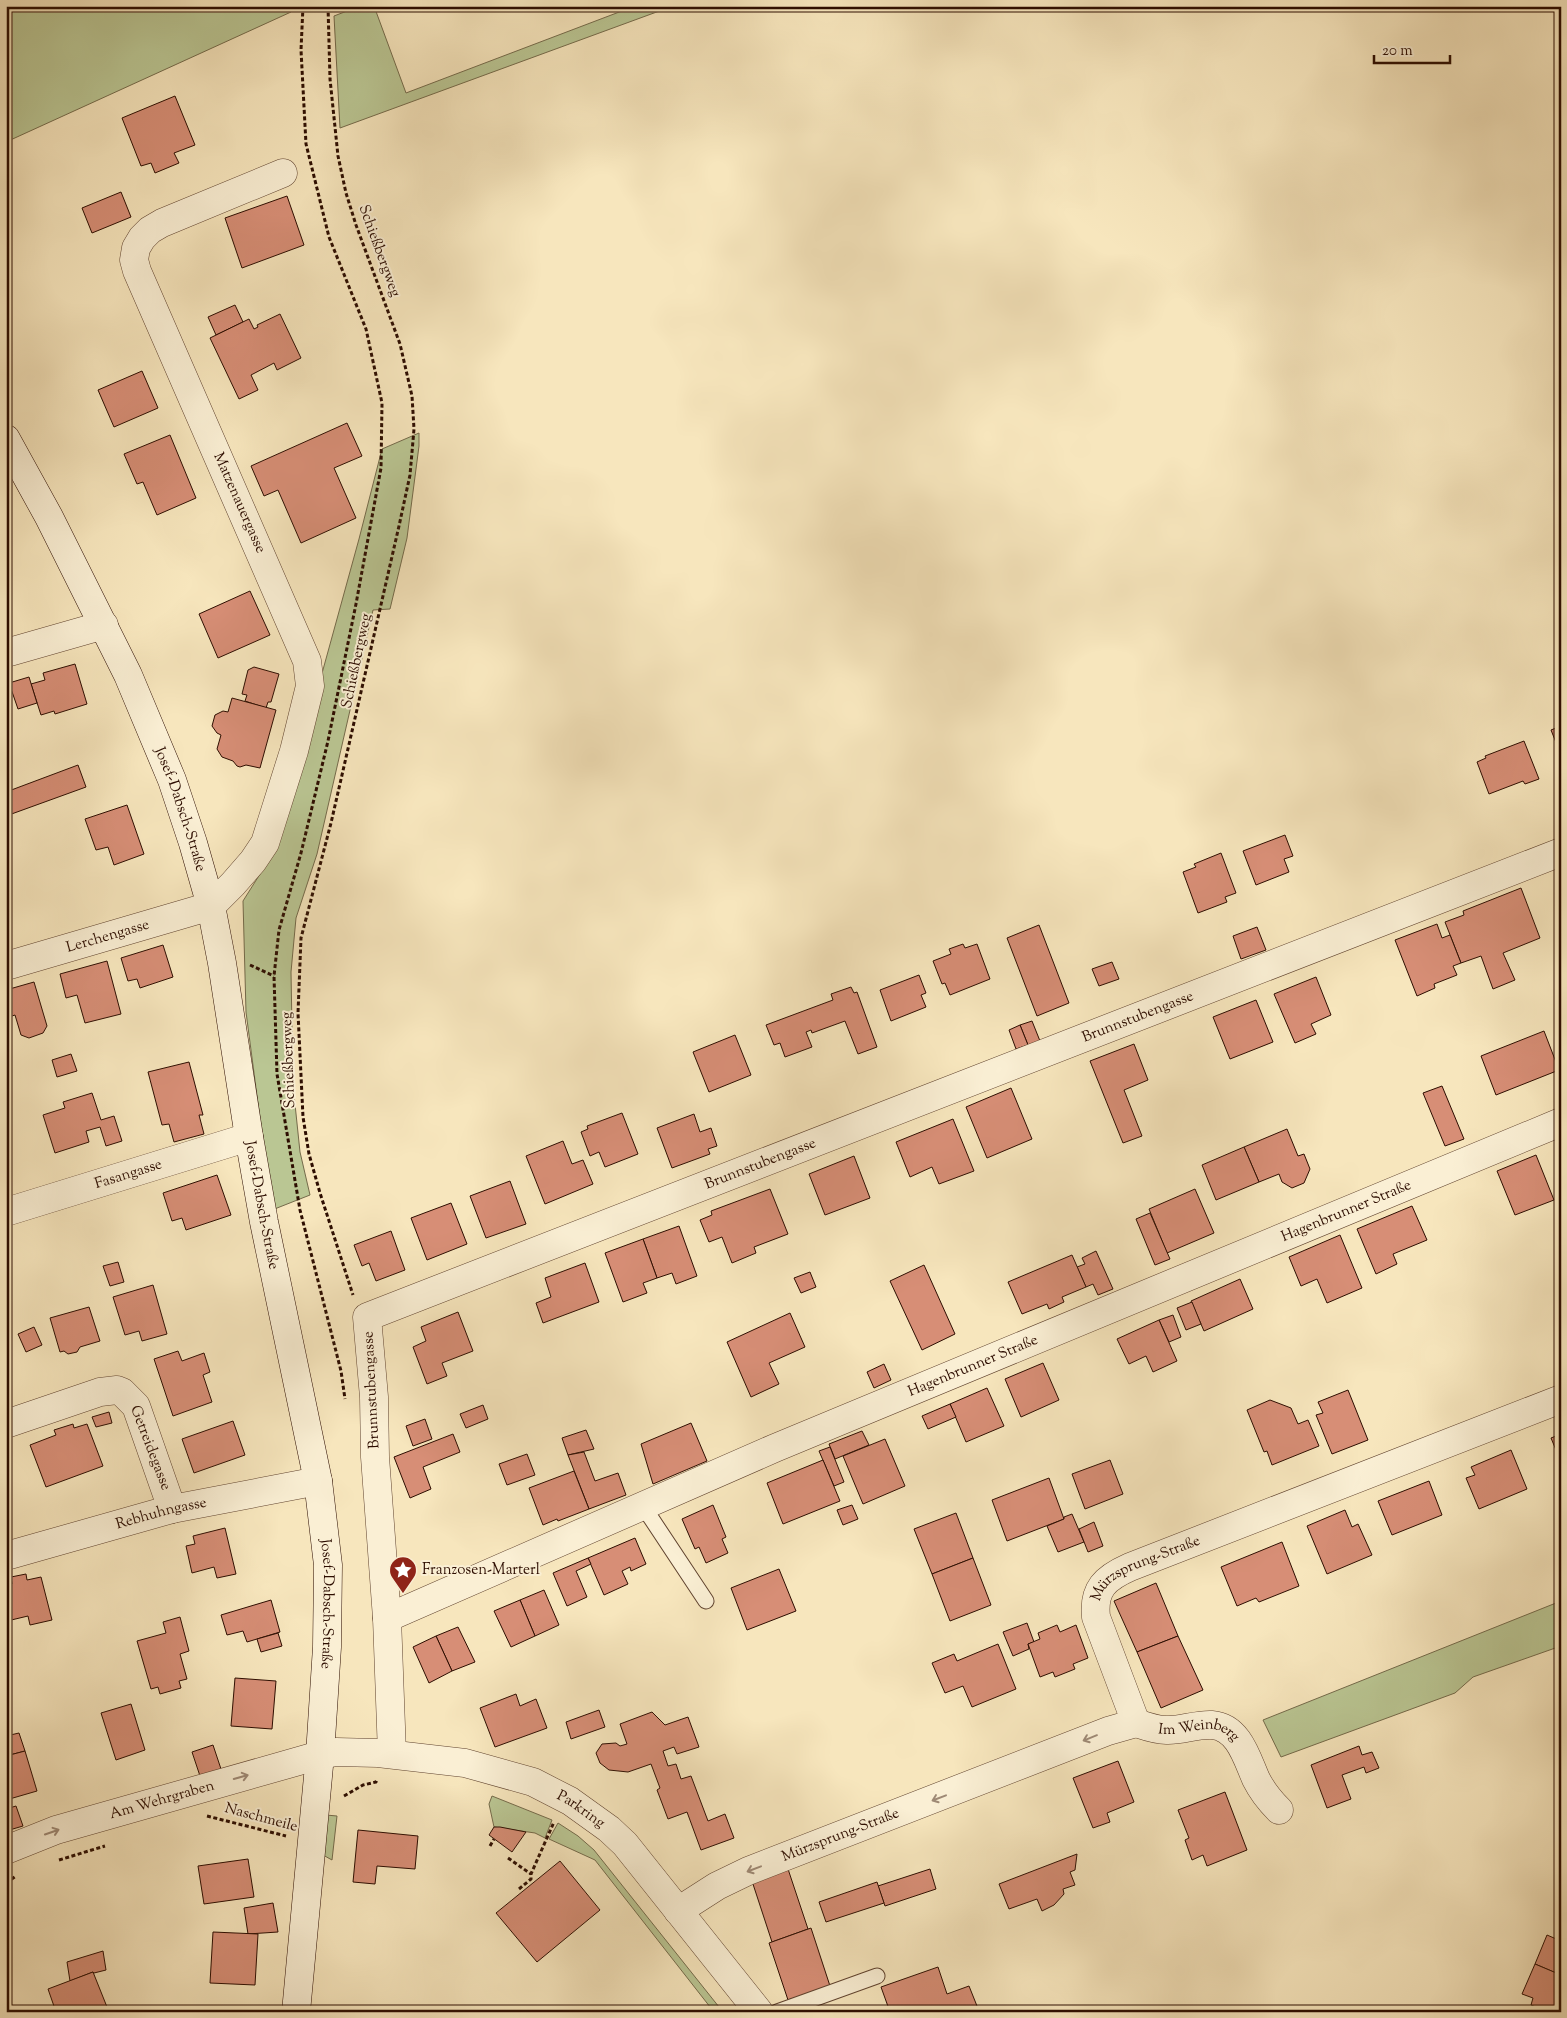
<svg xmlns="http://www.w3.org/2000/svg" width="1567" height="2018" font-family="'Sorts Mill Goudy',serif">
	<style>
		.green { fill: #bac693; stroke: #746a4a }
		.building { fill: #d78e76; stroke: #2d0d00 }
		.lines { fill: none; stroke-linecap: round; stroke-linejoin: round }
		.service-casing { stroke: #60432f; stroke-width: 17 }
		.minor-casing { stroke: #60432f; stroke-width: 29 }
		.secondary-casing { stroke: #2d0d00; stroke-width: 29 }
		.path { stroke: #2d0d00; stroke-width: 3; stroke-dasharray: 4 2.5; stroke-linecap: butt }
		.service { stroke: #faefd4; stroke-width: 15 }
		.minor { stroke: #faefd4; stroke-width: 28 }
		.secondary { stroke: #faefd4; stroke-width: 28 }
		.oneway { stroke: #9e8975 }
		.labels { text-anchor: middle; dominant-baseline: central; stroke-width: 4; stroke-linejoin: round; paint-order: stroke }
		.street-label { font-size: 15px; fill: #2d0d00; stroke: #faefd4 }
		.poi-label { font-size: 15px; fill: #2d0d00; stroke: #faefd4; text-anchor: start }
	</style>
	<rect width="100%" height="100%" fill="#f7e6bd"/>
	<filter id="stains"><feTurbulence type="fractalNoise" baseFrequency=".004" numOctaves="4"/><feColorMatrix values="0 0 0 0 .2 0 0 0 0 .09 0 0 0 0 .02 0 0 0 .5 -.17"/></filter>
	<radialGradient id="worn" r=".72"><stop offset=".6" stop-color="#630" stop-opacity="0"/><stop offset="1" stop-color="#630" stop-opacity=".3"/></radialGradient>
	<g class="green">
		<polygon points="6,6 291,6 291,12 6,142"/>
		<polygon points="360,6 374,6 406,93 635,6 673,6 340,128 334,16"/>
		<polygon points="419,433 419,446 407,538 390,609 373,610 317,854 296,918 291,972 293,1085 300,1152 310,1195 272,1210 246,1012 243,901 272,855 359,539 382,449"/>
		<polygon points="1561,1601 1561,1646 1473,1677 1455,1693 1281,1757 1263,1720"/>
		<polygon points="492,1796 552,1820 545,1838 535,1833 494,1827 489,1804"/>
		<polygon points="326,1815 337,1816 332,1860 323,1855"/>
		<polygon points="558,1823 578,1836 594,1850 723,2012 714,2012 595,1860 549,1839"/>
	</g>
	<g class="building">
		<polygon points="175,96 195,145 174,153 179,163 155,173 151,163 141,166 122,118"/>
		<polygon points="121,192 131,217 92,233 82,208"/>
		<polygon points="287,196 304,245 242,268 225,218"/>
		<polygon points="235,305 243,322 216,335 208,317"/>
		<polygon points="280,314 301,358 277,370 274,363 251,375 258,390 239,399 210,338 249,319 254,329 258,327 257,325"/>
		<polygon points="142,371 158,408 114,427 98,390"/>
		<polygon points="347,423 362,456 334,468 356,518 301,543 278,490 264,496 251,466"/>
		<polygon points="170,435 196,498 157,515 143,482 137,484 124,454"/>
		<polygon points="250,591 270,635 218,658 199,614"/>
		<polygon points="75,664 87,704 55,714 54,711 41,715 31,684 45,680 43,673"/>
		<polygon points="254,667 279,674 271,702 268,702 266,708 245,701 247,695 242,694 248,670"/>
		<polygon points="29,677 37,703 18,709 9,683"/>
		<polygon points="232,698 276,710 260,768 246,765 240,767 237,766 233,761 222,757 217,749 221,735 217,733 212,726 215,715 223,711 228,712"/>
		<polygon points="1561,726 1561,755 1551,730"/>
		<polygon points="1524,741 1539,779 1525,784 1523,781 1489,794 1477,762 1486,758 1485,756"/>
		<polygon points="78,765 86,787 6,816 6,792"/>
		<polygon points="127,805 144,854 114,865 108,847 96,850 85,819"/>
		<polygon points="1285,835 1293,856 1284,859 1289,872 1256,885 1243,851"/>
		<polygon points="1221,853 1236,893 1225,897 1227,902 1198,913 1183,872 1196,867 1194,864"/>
		<polygon points="1521,888 1540,938 1503,953 1515,980 1493,989 1481,956 1461,963 1445,922 1464,915 1463,911"/>
		<polygon points="1437,924 1442,938 1450,935 1461,963 1453,966 1457,975 1434,984 1435,988 1417,996 1395,940"/>
		<polygon points="1039,925 1069,1003 1037,1016 1007,938"/>
		<polygon points="1257,927 1266,950 1241,959 1233,936"/>
		<polygon points="963,944 965,948 977,944 990,979 950,995 945,983 942,984 933,961 951,954 949,949"/>
		<polygon points="163,945 173,977 140,988 137,979 128,981 121,958"/>
		<polygon points="107,961 121,1014 85,1023 77,995 66,998 60,974"/>
		<polygon points="1112,962 1119,979 1099,986 1092,969"/>
		<polygon points="919,975 926,993 921,995 926,1007 891,1021 880,990"/>
		<polygon points="1316,977 1331,1015 1311,1024 1316,1034 1295,1043 1274,994"/>
		<polygon points="34,982 47,1026 43,1033 29,1038 21,1035 15,1015 6,1018 6,990"/>
		<polygon points="851,987 854,993 857,992 877,1047 858,1054 845,1021 812,1033 811,1030 806,1032 812,1047 785,1057 780,1043 774,1045 766,1025 833,1000 831,994"/>
		<polygon points="1256,1000 1273,1042 1230,1059 1213,1017"/>
		<polygon points="1032,1021 1040,1041 1028,1045 1020,1025"/>
		<polygon points="1020,1025 1028,1045 1016,1049 1009,1030"/>
		<polygon points="1544,1031 1559,1070 1496,1095 1481,1056"/>
		<polygon points="735,1035 751,1075 709,1092 693,1052"/>
		<polygon points="1134,1044 1148,1080 1124,1090 1142,1136 1123,1143 1090,1061"/>
		<polygon points="71,1054 77,1071 57,1077 52,1060"/>
		<polygon points="189,1062 203,1115 199,1115 204,1134 174,1142 169,1124 162,1125 148,1072"/>
		<polygon points="1442,1086 1464,1139 1445,1146 1423,1093"/>
		<polygon points="1011,1088 1032,1139 987,1158 966,1107"/>
		<polygon points="92,1093 101,1120 114,1116 122,1141 106,1146 100,1127 86,1131 89,1142 55,1153 43,1115 65,1108 63,1102"/>
		<polygon points="622,1113 638,1154 605,1167 599,1152 590,1156 581,1132 588,1129 587,1126"/>
		<polygon points="694,1114 700,1132 711,1128 717,1146 708,1149 710,1154 672,1168 657,1128"/>
		<polygon points="953,1119 974,1171 939,1184 932,1167 910,1177 896,1142"/>
		<polygon points="1287,1129 1298,1156 1304,1154 1310,1169 1304,1183 1292,1188 1282,1182 1279,1174 1259,1182 1244,1147"/>
		<polygon points="563,1141 572,1164 583,1160 593,1184 545,1204 526,1156"/>
		<polygon points="1244,1147 1259,1182 1216,1200 1202,1165"/>
		<polygon points="1536,1155 1554,1200 1515,1215 1497,1171"/>
		<polygon points="854,1156 870,1198 825,1215 809,1174"/>
		<polygon points="217,1175 231,1215 186,1230 182,1218 172,1221 163,1193"/>
		<polygon points="510,1181 526,1224 486,1238 470,1196"/>
		<polygon points="770,1189 788,1234 754,1247 756,1253 732,1263 722,1237 709,1242 700,1220 712,1215 711,1211"/>
		<polygon points="1195,1189 1214,1233 1167,1253 1149,1209"/>
		<polygon points="451,1203 467,1244 427,1260 411,1218"/>
		<polygon points="1412,1206 1427,1240 1393,1254 1397,1264 1376,1274 1357,1229"/>
		<polygon points="1150,1213 1170,1259 1155,1265 1136,1219"/>
		<polygon points="679,1226 697,1276 676,1284 672,1273 657,1278 643,1239"/>
		<polygon points="391,1231 405,1270 376,1281 369,1263 362,1266 354,1245"/>
		<polygon points="1340,1235 1362,1288 1327,1303 1317,1279 1301,1286 1289,1257"/>
		<polygon points="643,1239 657,1278 643,1283 647,1293 623,1302 605,1253"/>
		<polygon points="1096,1251 1113,1289 1098,1295 1093,1284 1086,1287 1077,1267 1085,1264 1082,1258"/>
		<polygon points="1072,1255 1086,1287 1062,1297 1064,1302 1049,1309 1047,1304 1022,1314 1008,1282"/>
		<polygon points="118,1262 124,1282 110,1286 103,1266"/>
		<polygon points="585,1263 599,1302 543,1323 536,1303 551,1297 545,1278"/>
		<polygon points="924,1265 955,1334 922,1350 890,1281"/>
		<polygon points="810,1272 816,1287 801,1293 794,1278"/>
		<polygon points="1240,1279 1253,1309 1204,1331 1191,1301"/>
		<polygon points="153,1285 167,1334 142,1341 139,1331 125,1335 113,1297"/>
		<polygon points="1192,1302 1201,1324 1186,1330 1177,1308"/>
		<polygon points="89,1307 100,1341 80,1347 77,1352 68,1354 64,1351 60,1352 50,1318"/>
		<polygon points="458,1312 473,1351 442,1363 447,1376 427,1384 413,1347 426,1341 421,1327"/>
		<polygon points="790,1313 805,1347 769,1363 779,1384 751,1397 727,1342"/>
		<polygon points="1173,1315 1181,1337 1169,1342 1159,1320"/>
		<polygon points="1159,1320 1177,1361 1153,1372 1146,1356 1129,1364 1117,1339"/>
		<polygon points="34,1327 42,1345 26,1352 18,1334"/>
		<polygon points="178,1351 182,1361 204,1353 210,1372 203,1375 212,1402 173,1416 154,1359"/>
		<polygon points="1043,1363 1059,1400 1021,1417 1005,1379"/>
		<polygon points="884,1364 891,1380 874,1388 867,1372"/>
		<polygon points="987,1388 1004,1426 966,1442 950,1404"/>
		<polygon points="1348,1390 1368,1440 1332,1454 1316,1415 1323,1413 1318,1402"/>
		<polygon points="1270,1400 1291,1408 1298,1424 1308,1420 1319,1446 1272,1465 1267,1451 1264,1452 1247,1410"/>
		<polygon points="950,1404 956,1417 928,1429 922,1416"/>
		<polygon points="483,1405 488,1419 466,1428 460,1414"/>
		<polygon points="109,1412 112,1423 96,1427 92,1417"/>
		<polygon points="425,1419 432,1439 413,1446 406,1426"/>
		<polygon points="233,1421 245,1455 194,1473 182,1439"/>
		<polygon points="691,1423 707,1461 653,1484 641,1444"/>
		<polygon points="73,1424 74,1428 87,1424 103,1466 46,1487 30,1445 56,1435 54,1430"/>
		<polygon points="586,1430 594,1449 568,1455 562,1438"/>
		<polygon points="862,1431 869,1445 835,1459 829,1444"/>
		<polygon points="453,1434 460,1452 423,1467 431,1489 410,1498 394,1457"/>
		<polygon points="1561,1434 1561,1462 1551,1438"/>
		<polygon points="885,1439 905,1486 863,1504 843,1456"/>
		<polygon points="830,1447 844,1482 834,1486 819,1451"/>
		<polygon points="1511,1450 1527,1489 1479,1509 1466,1478 1475,1475 1471,1467"/>
		<polygon points="584,1452 595,1481 618,1473 626,1495 589,1509 568,1455"/>
		<polygon points="527,1454 535,1475 507,1485 499,1464"/>
		<polygon points="823,1460 840,1501 783,1524 767,1483"/>
		<polygon points="1110,1460 1123,1494 1085,1509 1072,1474"/>
		<polygon points="574,1471 589,1509 558,1521 557,1519 543,1525 529,1488"/>
		<polygon points="1049,1478 1064,1519 1007,1541 992,1500"/>
		<polygon points="1429,1481 1442,1515 1392,1535 1378,1501"/>
		<polygon points="713,1505 726,1537 722,1539 728,1553 706,1563 699,1547 695,1549 682,1519"/>
		<polygon points="852,1505 858,1519 843,1525 837,1510"/>
		<polygon points="1345,1510 1352,1527 1358,1524 1372,1555 1327,1574 1307,1526"/>
		<polygon points="956,1513 973,1558 932,1574 914,1529"/>
		<polygon points="1072,1514 1084,1542 1058,1552 1047,1526 1064,1519 1064,1517"/>
		<polygon points="1094,1522 1103,1546 1088,1552 1079,1529"/>
		<polygon points="225,1528 236,1574 217,1578 214,1567 192,1573 186,1546 195,1544 193,1536"/>
		<polygon points="635,1538 646,1564 631,1571 630,1567 622,1571 628,1584 604,1595 588,1558"/>
		<polygon points="1282,1542 1299,1586 1259,1602 1256,1598 1237,1606 1221,1567"/>
		<polygon points="588,1558 591,1564 576,1571 587,1597 567,1606 553,1573"/>
		<polygon points="973,1558 991,1605 950,1621 932,1574"/>
		<polygon points="779,1569 796,1611 747,1630 731,1588"/>
		<polygon points="26,1574 27,1580 41,1577 52,1620 30,1625 28,1616 7,1621 6,1585 12,1584 11,1577"/>
		<polygon points="1156,1583 1178,1636 1137,1652 1114,1601"/>
		<polygon points="544,1590 559,1625 535,1636 520,1600"/>
		<polygon points="271,1600 280,1632 247,1642 243,1631 227,1635 221,1615"/>
		<polygon points="520,1600 535,1636 511,1647 494,1611"/>
		<polygon points="180,1617 189,1651 180,1654 187,1679 179,1681 181,1688 160,1694 158,1687 151,1689 137,1641 166,1633 163,1622"/>
		<polygon points="1027,1623 1034,1642 1028,1644 1029,1649 1013,1656 1003,1632"/>
		<polygon points="1057,1625 1060,1632 1076,1625 1088,1658 1073,1664 1075,1669 1055,1677 1053,1672 1040,1677 1028,1644 1040,1639 1038,1633"/>
		<polygon points="458,1627 475,1662 452,1671 436,1636"/>
		<polygon points="278,1633 282,1646 261,1652 257,1639"/>
		<polygon points="436,1636 452,1671 429,1683 413,1647"/>
		<polygon points="1178,1636 1203,1690 1161,1708 1137,1652"/>
		<polygon points="998,1644 1016,1689 972,1707 963,1686 945,1693 932,1663 954,1654 957,1661"/>
		<polygon points="235,1678 276,1681 272,1729 231,1726"/>
		<polygon points="516,1694 520,1706 536,1699 547,1728 495,1747 480,1708"/>
		<polygon points="131,1704 145,1750 116,1760 101,1713"/>
		<polygon points="599,1710 605,1727 571,1739 566,1722"/>
		<polygon points="652,1712 665,1725 688,1717 699,1747 677,1754 674,1747 663,1751 668,1766 676,1764 681,1779 691,1776 708,1821 725,1814 734,1838 701,1850 687,1812 668,1819 657,1790 660,1788 651,1764 628,1772 609,1770 600,1763 596,1753 602,1744 616,1743 620,1746 627,1744 620,1724"/>
		<polygon points="19,1733 25,1751 6,1756 6,1736"/>
		<polygon points="213,1745 221,1769 200,1776 192,1752"/>
		<polygon points="1359,1746 1362,1755 1372,1752 1379,1768 1366,1773 1364,1767 1342,1775 1351,1799 1327,1808 1311,1765"/>
		<polygon points="25,1751 37,1791 6,1800 6,1756"/>
		<polygon points="1118,1761 1134,1802 1107,1813 1110,1822 1093,1828 1073,1778"/>
		<polygon points="1225,1792 1247,1850 1207,1866 1203,1855 1192,1860 1185,1840 1189,1838 1178,1810"/>
		<polygon points="16,1806 23,1826 6,1831 6,1809"/>
		<polygon points="494,1827 500,1827 526,1832 512,1852 489,1835"/>
		<polygon points="358,1830 418,1836 415,1869 377,1866 375,1884 353,1882"/>
		<polygon points="1077,1854 1075,1870 1070,1872 1075,1885 1063,1889 1064,1894 1054,1905 1042,1911 1037,1899 1009,1909 999,1884"/>
		<polygon points="248,1859 254,1897 204,1904 198,1866"/>
		<polygon points="560,1861 600,1910 537,1962 496,1913"/>
		<polygon points="787,1866 808,1929 772,1942 751,1878"/>
		<polygon points="930,1869 936,1889 885,1906 878,1886"/>
		<polygon points="877,1882 884,1903 826,1922 819,1902"/>
		<polygon points="273,1903 278,1932 248,1934 244,1908"/>
		<polygon points="811,1928 830,1986 788,2000 769,1943"/>
		<polygon points="213,1932 258,1934 255,1985 210,1983"/>
		<polygon points="1547,1935 1561,1941 1561,1975 1535,1964"/>
		<polygon points="103,1951 106,1970 94,1973 93,1972 70,1981 67,1962"/>
		<polygon points="1535,1964 1561,1975 1561,2012 1548,2012 1531,2005 1533,1998 1522,1994"/>
		<polygon points="938,1967 947,1994 969,1986 977,2006 962,2012 890,2012 881,1987"/>
		<polygon points="93,1972 109,2012 56,2012 48,1989"/>
	</g>
	<g class="lines">
		<g class="service-casing">
			<g id="service">
				<polyline points="643,1506 706,1601"/>
				<polyline points="777,2012 877,1976"/>
			</g>
		</g>
		<g class="minor-casing">
			<g id="minor">
				<polyline points="6,653 104,625"/>
				<path id="s1" d="M 6,966 L 211,906 L 233,884 L 253,861 L 265,843 L 294,751 L 310,686 L 307,661 L 137,271 L 134,260 L 136,248 L 142,238 L 150,230 L 162,223 L 283,173"/>
				<path id="s2" d="M 6,1212 L 249,1137"/>
				<polyline points="6,1424 100,1392 117,1390 122,1392 136,1406 172,1509"/>
				<path id="s3" d="M 6,1556 L 172,1509 L 318,1481"/>
				<path id="s4" d="M 387,1618 L 775,1448 L 1561,1122"/>
				<path id="s5" d="M 1136,1723 L 1096,1617 C 1093,1589 1105,1578 1130,1567 L 1561,1399"/>
				<path id="s6" d="M 1136,1723 C 1145,1726 1156,1730 1166,1730 C 1181,1731 1196,1724 1212,1725 C 1239,1727 1247,1759 1256,1779 C 1262,1791 1270,1801 1279,1810"/>
				<path id="s7" d="M 392,1754 L 387,1618 L 375,1457 L 374,1397 L 367,1317 L 1561,852"/>
				<path id="s8" d="M 6,1850 L 56,1830 L 320,1755 L 336,1752 L 378,1753 L 465,1763 L 533,1782 L 570,1801 L 609,1829 L 625,1844 L 759,2012"/>
				<path id="s9" d="M 678,1911 L 717,1886 L 748,1871 L 1108,1731 L 1136,1723"/>
			</g>
		</g>
		<g class="secondary-casing">
			<g id="secondary">
				<path id="s10" d="M 6,439 L 49,517 L 128,675 L 172,780 L 193,843 L 211,906 L 222,963 L 249,1137 L 264,1222 L 318,1481 L 328,1565 L 327,1647 L 320,1755 L 296,2012"/>
			</g>
		</g>
		<g class="path">
			<polyline points="303,6 301,50 306,144 329,237 366,329 382,403 381,468 356,604 328,741 301,853 279,930 274,976 277,1074 300,1210 341,1371 345,1399"/>
			<polyline points="328,6 330,79 338,156 346,193 356,225 400,344 412,396 414,429 410,475 399,526 331,823 301,938 298,1013 303,1117 309,1154 320,1193 353,1295"/>
			<polyline points="250,965 274,976"/>
			<polyline points="344,1796 363,1785 376,1782 377,1779"/>
			<polyline points="207,1816 286,1836"/>
			<polyline points="490,1846 494,1839"/>
			<polyline points="508,1858 531,1874"/>
			<polyline points="59,1860 105,1846"/>
			<polyline points="6,1883 16,1876"/>
			<polyline points="519,1889 531,1879 531,1874 554,1822"/>
		</g>
		<use href="#service" class="service"/>
		<use href="#minor" class="minor"/>
		<use href="#secondary" class="secondary"/>
	</g>
	<defs><path id="oneway-shaft" d="M-6 0H5M1.5-3L5.5 0L1.5 3" fill="none" stroke-width="1.6" stroke-linecap="round" stroke-linejoin="round" transform="scale(1.25)"/></defs>
	<g class="oneway">
		<use href="#oneway-shaft" transform="translate(1090 1738) rotate(158)"/>
		<use href="#oneway-shaft" transform="translate(241 1777) rotate(-16)"/>
		<use href="#oneway-shaft" transform="translate(939 1798) rotate(159)"/>
		<use href="#oneway-shaft" transform="translate(52 1832) rotate(-19)"/>
		<use href="#oneway-shaft" transform="translate(754 1869) rotate(159)"/>
	</g>
	<defs>
		<g id="sight-pin" transform="scale(1.4375)"><path d="M0 17L-7.5 6A9.5 9.5 0 1 1 7.5 6Z" fill="#8f2418" stroke="#faefd4"/><path d="M0-6L1.8-2.2L6-1.7L2.9 1.2L3.7 5.4L0 3.3L-3.7 5.4L-2.9 1.2L-6-1.7L-1.8-2.2Z" fill="#fff"/></g>
	</defs>
	<g fill-rule="evenodd">
		<use href="#sight-pin" x="403" y="1570"/>
	</g>
	<g class="labels">
		<g class="street-label">
			<text transform="translate(379 251) rotate(70)">Schießbergweg</text>
			<text transform="translate(239 503) rotate(66)">Matzenauergasse</text>
			<text transform="translate(357 661) rotate(-78)">Schießbergweg</text>
			<text stroke="none"><textPath href="#s10" startOffset="410">Josef-Dabsch-Straße</textPath></text>
			<text stroke="none"><textPath href="#s1" startOffset="106">Lerchengasse</textPath></text>
			<text stroke="none"><textPath href="#s7" startOffset="1265">Brunnstubengasse</textPath></text>
			<text transform="translate(289 1060) rotate(-92)">Schießbergweg</text>
			<text stroke="none"><textPath href="#s7" startOffset="860">Brunnstubengasse</textPath></text>
			<text stroke="none"><textPath href="#s2" startOffset="128">Fasangasse</textPath></text>
			<text stroke="none"><textPath href="#s10" startOffset="815">Josef-Dabsch-Straße</textPath></text>
			<text stroke="none"><textPath href="#s4" startOffset="1042">Hagenbrunner Straße</textPath></text>
			<text stroke="none"><textPath href="#s4" startOffset="638">Hagenbrunner Straße</textPath></text>
			<text transform="translate(372 1390) rotate(-93)">Brunnstubengasse</text>
			<text transform="translate(150 1448) rotate(69)">Getreidegasse</text>
			<text stroke="none"><textPath href="#s3" startOffset="161">Rebhuhngasse</textPath></text>
			<text stroke="none"><textPath href="#s5" startOffset="192">Mürzsprung-Straße</textPath></text>
			<text stroke="none"><textPath href="#s10" startOffset="1220">Josef-Dabsch-Straße</textPath></text>
			<text stroke="none"><textPath href="#s6" startOffset="65">Im Weinberg</textPath></text>
			<text stroke="none"><textPath href="#s8" startOffset="164">Am Wehrgraben</textPath></text>
			<text stroke="none"><textPath href="#s8" startOffset="600">Parkring</textPath></text>
			<text transform="translate(261 1818) rotate(15)">Naschmeile</text>
			<text stroke="none"><textPath href="#s9" startOffset="180">Mürzsprung-Straße</textPath></text>
		</g>
		<g class="poi-label">
			<text x="422" y="1570">Franzosen-Marterl</text>
		</g>
	</g>
	<rect width="1567" height="2018" fill="none" stroke="#f7e6bd" stroke-width="25"/>
	<rect x="8" y="8" width="1552" height="2003" fill="none" stroke="#2d0d00" stroke-width="2.5"/>
	<rect x="12" y="12" width="1542" height="1993" fill="none" stroke="#2d0d00"/>
	<path d="M1374 55v8h76v-8" fill="none" stroke="#2d0d00" stroke-width="2.5"/>
	<text x="1382" y="55" font-size="15" fill="#2d0d00" stroke="#faefd4" stroke-width="4" paint-order="stroke">20 m</text>
	<rect width="100%" height="100%" filter="url(#stains)"/>
	<rect width="100%" height="100%" fill="url(#worn)"/>
</svg>
